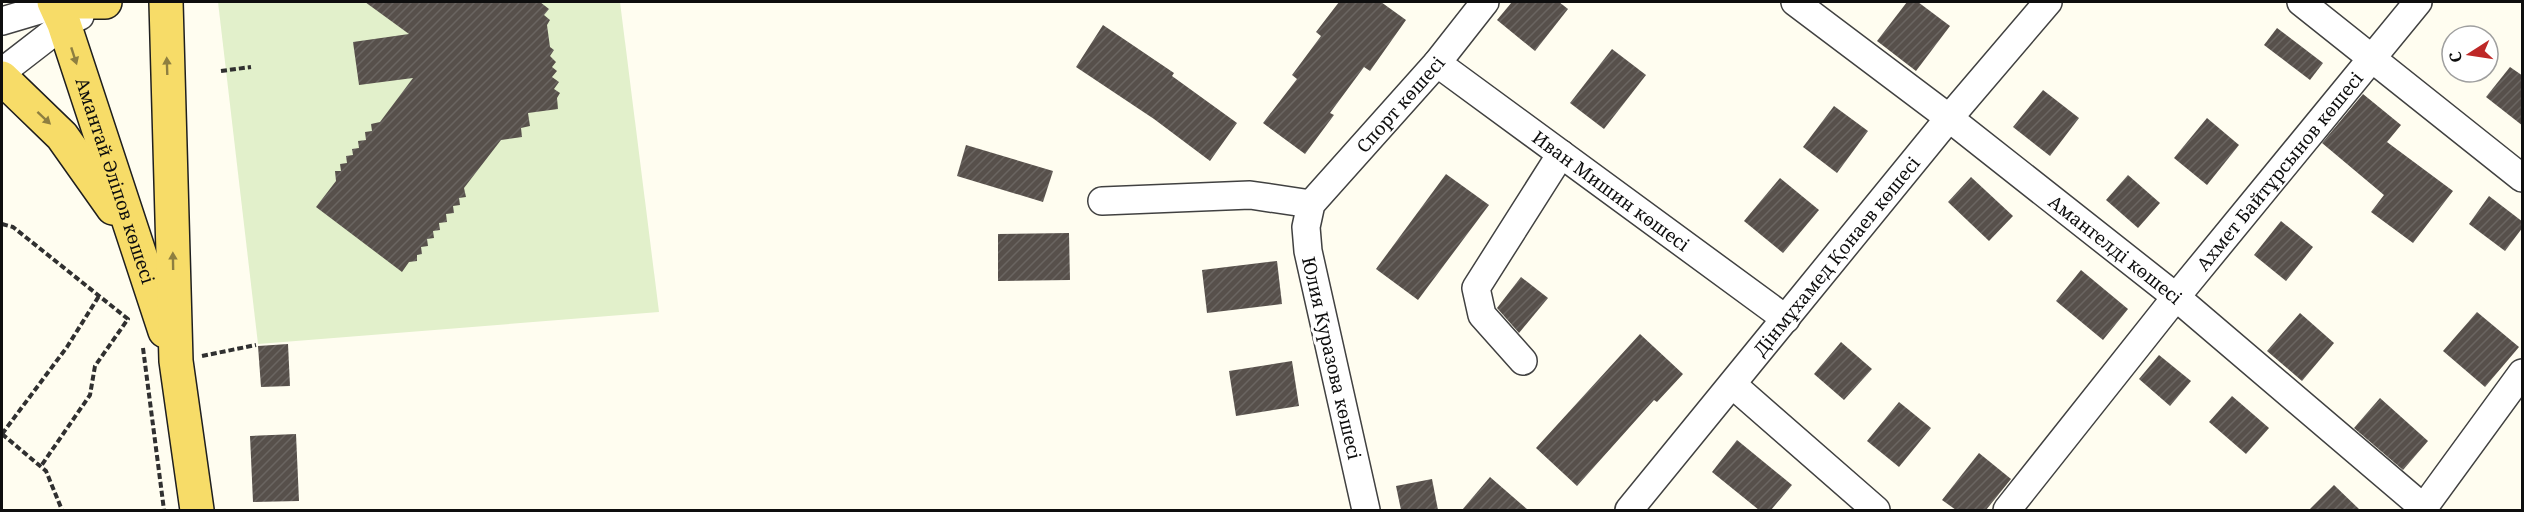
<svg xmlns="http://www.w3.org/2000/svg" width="2524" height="512" font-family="'Noto Serif',serif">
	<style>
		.pitch { fill: #e2f0cb }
		.building { fill: url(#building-hatch) }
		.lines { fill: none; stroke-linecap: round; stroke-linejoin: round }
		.minor-casing { stroke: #414141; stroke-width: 30 }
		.major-casing { stroke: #1f1f1f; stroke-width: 36 }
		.path { stroke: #303030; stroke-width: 4; stroke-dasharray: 6 3; stroke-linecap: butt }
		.minor { stroke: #fff; stroke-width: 27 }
		.major { stroke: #f7dc68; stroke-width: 33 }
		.oneway { fill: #8e7f40 }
		.labels { text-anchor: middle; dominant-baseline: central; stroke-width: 6; stroke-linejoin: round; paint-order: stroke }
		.street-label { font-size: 18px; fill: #0e0e0e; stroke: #fff }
	</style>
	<defs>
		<pattern id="building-hatch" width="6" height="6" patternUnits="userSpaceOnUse" patternTransform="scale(1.5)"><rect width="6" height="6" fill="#57504b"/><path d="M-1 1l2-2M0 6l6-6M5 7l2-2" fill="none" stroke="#6a6561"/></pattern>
	</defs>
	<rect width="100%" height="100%" fill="#fffdf0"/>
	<polygon class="pitch" points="218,2 620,2 659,312 258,344"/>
	<g class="building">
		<polygon points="365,2 540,2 549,9 544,15 550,20 547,25 550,47 554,50 550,56 556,62 552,67 557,71 552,77 559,82 554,89 560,93 557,98 558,109 528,113 530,126 521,128 522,137 501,140 464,188 466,197 459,198 460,205 453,206 454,213 446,214 447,222 439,223 440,230 433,231 434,238 427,239 428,246 421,247 422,254 417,255 417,261 409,262 402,272 316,207 336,181 335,171 341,171 340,164 347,163 346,156 353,155 352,149 359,148 358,141 366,140 365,132 372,131 371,124 380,122 413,78 359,85 353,42 409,34"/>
		<polygon points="1339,2 1381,2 1406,20 1370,71 1364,67 1330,113 1334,115 1305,154 1263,123 1297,79 1292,75 1321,36 1316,32"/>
		<polygon points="1512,2 1559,2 1568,9 1535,51 1497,20"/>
		<polygon points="1907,2 1918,2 1950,26 1916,71 1877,41"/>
		<polygon points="1103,25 1174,73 1172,76 1237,123 1210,161 1154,119 1076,67"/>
		<polygon points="2277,28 2323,63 2310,80 2264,45"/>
		<polygon points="1612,49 1646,75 1604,129 1570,103"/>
		<polygon points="2510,67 2523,76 2523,126 2486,97"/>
		<polygon points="2043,90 2079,118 2050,156 2013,127"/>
		<polygon points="2363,94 2401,125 2387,142 2453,191 2413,243 2371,212 2384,195 2322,143"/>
		<polygon points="1834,106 1868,131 1837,173 1803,147"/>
		<polygon points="2207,118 2239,145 2207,185 2174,158"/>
		<polygon points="966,145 1053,171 1043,202 957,176"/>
		<polygon points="1446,174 1489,205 1418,300 1376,269"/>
		<polygon points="2128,175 2160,203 2138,228 2106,200"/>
		<polygon points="1971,177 2013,216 1989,241 1948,202"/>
		<polygon points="1780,178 1819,210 1783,253 1744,221"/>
		<polygon points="2489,196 2523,222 2523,227 2505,251 2469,224"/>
		<polygon points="2281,221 2313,247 2286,281 2254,255"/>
		<polygon points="1069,233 1070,280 998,281 998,234"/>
		<polygon points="1277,261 1282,304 1207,313 1202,270"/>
		<polygon points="2081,270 2128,309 2103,340 2056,301"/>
		<polygon points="1521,277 1548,298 1519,333 1497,308"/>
		<polygon points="2477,312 2519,347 2485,387 2443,351"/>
		<polygon points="2300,313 2334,343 2302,381 2267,351"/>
		<polygon points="1640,334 1683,374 1657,402 1654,400 1577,486 1536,448"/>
		<polygon points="1841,342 1872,369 1844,400 1814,374"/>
		<polygon points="288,344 290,386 261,387 258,346"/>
		<polygon points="2159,355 2191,381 2170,406 2139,379"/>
		<polygon points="1292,361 1299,406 1236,416 1229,371"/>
		<polygon points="2232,396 2269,428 2246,454 2209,422"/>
		<polygon points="2380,398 2428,441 2403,470 2354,428"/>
		<polygon points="1899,402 1931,428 1899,467 1867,441"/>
		<polygon points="296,434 299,501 253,502 250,436"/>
		<polygon points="1737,440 1792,485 1771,510 1759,510 1712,472"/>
		<polygon points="1979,453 2011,479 1986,510 1956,510 1942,500"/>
		<polygon points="1490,477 1528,510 1462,510"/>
		<polygon points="1432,479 1438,510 1401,510 1396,486"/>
		<polygon points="2334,485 2360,510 2309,510"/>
	</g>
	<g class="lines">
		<g class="minor-casing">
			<g id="minor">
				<path id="s1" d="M 1795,2 L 1949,118 L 2176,297 L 2426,510"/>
				<polyline points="2301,2 2522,178"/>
				<polyline points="2,21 56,5"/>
				<path id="s2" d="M 1437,63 L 1786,319"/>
				<polyline points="2,72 64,24 80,16"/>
				<polyline points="1102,201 1250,195 1311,204"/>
				<polyline points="1523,361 1482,315 1476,288 1561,154"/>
				<polyline points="1733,385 1876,510"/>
				<path id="s3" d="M 1366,510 L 1308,251 L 1306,227 L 1311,204 L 1437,63 L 1485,2"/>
				<path id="s4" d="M 1629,510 L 1949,118 L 2048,2"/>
				<path id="s5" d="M 2007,510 L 2176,297 L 2418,2"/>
				<polyline points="2422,510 2522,373"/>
			</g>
		</g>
		<g class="major-casing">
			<g id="major">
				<path id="s6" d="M 54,2 L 64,24 L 165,331"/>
				<polyline points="80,2 105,2"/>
				<polyline points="166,2 176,361 197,510"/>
				<polyline points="2,78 62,136 113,208"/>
			</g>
		</g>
		<g class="path">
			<polyline points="221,71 251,67"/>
			<polyline points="2,224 13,227 128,319 95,366 90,395 41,466"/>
			<polyline points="143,348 164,510"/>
			<polyline points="202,356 256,345"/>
			<polyline points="2,434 67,347 99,296"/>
			<polyline points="2,434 46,471 62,510"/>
		</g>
		<use href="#minor" class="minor"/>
		<use href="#major" class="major"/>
	</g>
	<defs><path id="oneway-solid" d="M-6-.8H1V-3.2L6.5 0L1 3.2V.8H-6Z" transform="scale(1.5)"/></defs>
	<g class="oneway">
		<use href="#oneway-solid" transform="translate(74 56) rotate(72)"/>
		<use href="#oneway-solid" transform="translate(167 66) rotate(-92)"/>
		<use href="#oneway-solid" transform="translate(44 118) rotate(43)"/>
		<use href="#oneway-solid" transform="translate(173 261) rotate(-91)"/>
	</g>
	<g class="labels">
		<g class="street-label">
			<text stroke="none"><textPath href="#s3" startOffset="447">Спорт көшесі</textPath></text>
			<text stroke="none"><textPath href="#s5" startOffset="435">Ахмет Байтұрсынов көшесі</textPath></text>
			<text stroke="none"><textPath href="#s6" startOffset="189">Амантай Әліпов көшесі</textPath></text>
			<text stroke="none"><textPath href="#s2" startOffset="216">Иван Мишин көшесі</textPath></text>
			<text stroke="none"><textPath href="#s1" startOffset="405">Амангелді көшесі</textPath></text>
			<text stroke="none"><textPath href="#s4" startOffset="328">Дінмұхамед Қонаев көшесі</textPath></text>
			<text transform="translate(1332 358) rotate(77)">Юлия Куразова көшесі</text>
		</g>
	</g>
	<rect width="2524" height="512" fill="none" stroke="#0e0e0e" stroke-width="6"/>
	<g transform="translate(2470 54) rotate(258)"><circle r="28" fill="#ffffff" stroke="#9f9f9f" stroke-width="1.5"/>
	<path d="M0-4.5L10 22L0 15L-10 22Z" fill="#be2827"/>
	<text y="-9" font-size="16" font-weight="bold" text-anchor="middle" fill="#0e0e0e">С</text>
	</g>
</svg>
